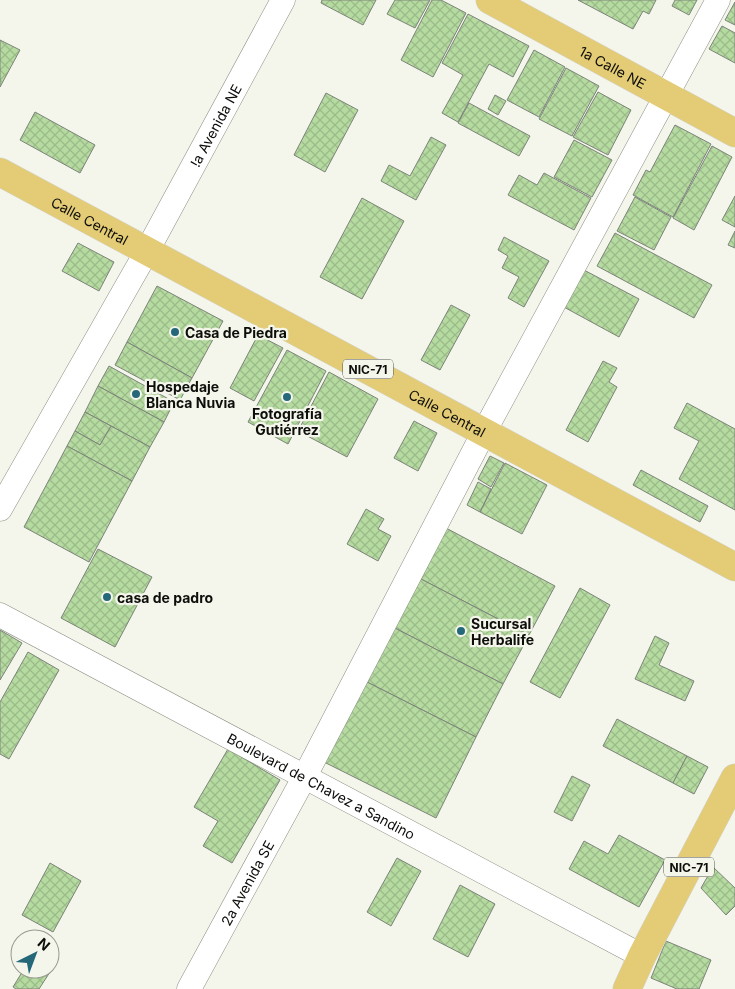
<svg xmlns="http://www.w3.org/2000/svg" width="735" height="989" font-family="Inter,sans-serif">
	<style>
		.building { fill: url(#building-cross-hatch); stroke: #7d837a }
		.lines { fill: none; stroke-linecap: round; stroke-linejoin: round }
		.minor-casing { stroke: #8d8f85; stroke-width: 25 }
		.trunk-casing { stroke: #d3d3d3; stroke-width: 29 }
		.minor { stroke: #fff; stroke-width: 24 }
		.trunk { stroke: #e4cc76; stroke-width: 28 }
		.poi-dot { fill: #246879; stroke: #f4f6eb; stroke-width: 2 }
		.labels { text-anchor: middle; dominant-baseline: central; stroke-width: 4.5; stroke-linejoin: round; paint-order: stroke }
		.shield { fill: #f4f6eb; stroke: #52534e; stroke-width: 1 }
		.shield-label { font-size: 12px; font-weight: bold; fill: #0d0d0a }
		.street-label { font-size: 14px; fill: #0d0d0a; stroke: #f4f6eb }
		.poi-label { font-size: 14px; font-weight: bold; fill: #0d0d0a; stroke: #f4f6eb; text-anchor: start }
	</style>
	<defs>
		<pattern id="building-cross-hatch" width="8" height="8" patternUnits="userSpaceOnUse" patternTransform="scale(1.25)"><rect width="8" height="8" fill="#b6dba1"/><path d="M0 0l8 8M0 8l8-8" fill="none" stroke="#9bbb89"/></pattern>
	</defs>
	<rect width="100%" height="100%" fill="#f4f6eb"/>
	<g class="building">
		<polygon points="322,0 376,0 363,25 321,3"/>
		<polygon points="395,0 430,0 415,28 387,14"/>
		<polygon points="432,0 441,0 466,13 433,77 401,60"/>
		<polygon points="578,0 656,0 649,14 643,11 633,29"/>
		<polygon points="675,0 697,0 689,15 672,6"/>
		<polygon points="735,2 735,25 725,20"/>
		<polygon points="468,14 529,46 513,77 489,64 458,122 442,113 463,75 442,63"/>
		<polygon points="722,26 735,33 735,63 709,49"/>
		<polygon points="0,40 20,50 0,87"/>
		<polygon points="534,50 565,67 539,117 507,100"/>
		<polygon points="566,68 599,86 572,136 539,119"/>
		<polygon points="598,92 631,110 608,155 573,137"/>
		<polygon points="326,93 358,110 325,172 294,155"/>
		<polygon points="495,95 506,101 498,115 488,109"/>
		<polygon points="469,103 530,136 519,156 458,123"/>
		<polygon points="35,112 95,145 80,173 20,140"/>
		<polygon points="675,125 711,144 673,217 633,195 646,170 650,172"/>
		<polygon points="431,137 446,145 416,200 381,181 389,165 410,176"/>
		<polygon points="574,140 612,160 592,197 554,177"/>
		<polygon points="712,146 732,157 694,230 673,218"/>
		<polygon points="544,173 591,198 574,230 508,195 519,175 537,185"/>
		<polygon points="735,196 735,227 722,220"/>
		<polygon points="635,197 671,217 654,250 617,231"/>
		<polygon points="362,198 404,221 362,299 320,277"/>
		<polygon points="735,231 735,248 728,245"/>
		<polygon points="615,233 712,285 694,318 597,266"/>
		<polygon points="504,237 549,261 524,307 508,298 519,277 502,268 508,256 498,250"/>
		<polygon points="78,243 114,262 99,291 62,271"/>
		<polygon points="582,269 639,299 619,337 562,306"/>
		<polygon points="157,286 223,321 192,378 127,342"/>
		<polygon points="451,305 470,315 440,370 421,360"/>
		<polygon points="258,335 283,348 254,401 230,388"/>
		<polygon points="127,342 192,378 180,400 115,365"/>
		<polygon points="287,350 326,371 288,444 248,422"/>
		<polygon points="603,361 617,368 609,382 617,387 588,442 566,430"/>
		<polygon points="109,366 174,402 164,422 98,386"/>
		<polygon points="329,372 378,399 347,457 298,431"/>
		<polygon points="98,386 164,422 150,447 85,412"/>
		<polygon points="687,403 735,429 735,510 679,479 699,441 674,428"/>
		<polygon points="85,412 111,426 100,445 75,431"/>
		<polygon points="414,421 437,433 418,471 394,458"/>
		<polygon points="111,426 150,447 132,481 67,446 75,431 100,445"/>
		<polygon points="67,446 132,481 89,562 24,527"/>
		<polygon points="490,456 504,463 491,487 478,479"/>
		<polygon points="505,463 547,485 522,534 480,512"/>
		<polygon points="641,470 708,506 700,522 633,485"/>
		<polygon points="478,482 491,489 480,512 467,505"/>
		<polygon points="366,509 384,519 378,529 391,536 378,561 347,544"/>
		<polygon points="446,528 555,586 529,635 419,578"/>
		<polygon points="98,549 152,577 115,647 61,618"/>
		<polygon points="419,578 529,635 503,684 393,627"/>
		<polygon points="580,588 610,605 560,698 530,682"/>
		<polygon points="393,627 503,684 476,737 365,681"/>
		<polygon points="0,630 22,643 0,680"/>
		<polygon points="655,636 669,643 659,665 694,681 685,701 635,679"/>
		<polygon points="28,652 59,670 9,759 0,754 0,702"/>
		<polygon points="365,681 476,737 436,818 324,762"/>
		<polygon points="617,719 687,756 673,783 603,746"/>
		<polygon points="228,749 280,780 232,863 203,846 218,821 194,807"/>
		<polygon points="687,756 708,767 694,794 673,783"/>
		<polygon points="572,776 590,785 572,821 554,812"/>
		<polygon points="619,835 665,860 639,907 569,869 584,841 608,854"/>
		<polygon points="397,858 421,871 391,926 367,912"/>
		<polygon points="50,863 81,881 53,932 22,915"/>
		<polygon points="713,867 735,888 735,906 726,915 701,888"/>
		<polygon points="460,885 495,904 468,957 433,939"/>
		<polygon points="666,941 711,960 699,989 677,989 651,978"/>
		<polygon points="24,969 45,969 50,972 39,989 16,989 13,987"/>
	</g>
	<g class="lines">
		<g class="minor-casing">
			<g id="minor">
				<path id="s1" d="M 0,509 L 147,251 L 283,0"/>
				<path id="s2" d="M 0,615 L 642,956"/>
				<path id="s3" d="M 189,989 L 305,776 L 484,432 L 718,0"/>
			</g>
		</g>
		<g class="trunk-casing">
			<g id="trunk">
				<path id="s4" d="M 490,0 L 735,133"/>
				<path id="s5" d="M 0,172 L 735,567"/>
				<polyline points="627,989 642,956 735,778"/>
			</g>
		</g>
		<use href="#minor" class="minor"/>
		<use href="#trunk" class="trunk"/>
	</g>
	<g class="poi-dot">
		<circle cx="175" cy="332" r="5"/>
		<circle cx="136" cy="394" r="5"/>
		<circle cx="287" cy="397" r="5"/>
		<circle cx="107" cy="597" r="5"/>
		<circle cx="461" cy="631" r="5"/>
	</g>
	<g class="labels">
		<g class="shield">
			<rect x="343" y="359.5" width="50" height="19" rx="4"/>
			<rect x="664" y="857.5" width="50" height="19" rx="4"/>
		</g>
		<g class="shield-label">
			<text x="368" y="369">NIC-71</text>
			<text x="689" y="867">NIC-71</text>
		</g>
		<g class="street-label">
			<text stroke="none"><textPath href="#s4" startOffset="140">1a Calle NE</textPath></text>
			<text stroke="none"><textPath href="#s1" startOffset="440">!a Avenida NE</textPath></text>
			<text stroke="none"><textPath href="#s5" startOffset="102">Calle Central</textPath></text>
			<text stroke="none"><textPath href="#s5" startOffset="508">Calle Central</textPath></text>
			<text stroke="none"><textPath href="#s2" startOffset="364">Boulevard de Chavez a Sandino</textPath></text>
			<text stroke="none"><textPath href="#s3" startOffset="121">2a Avenida SE</textPath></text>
		</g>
		<g class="poi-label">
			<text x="185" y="332">Casa de Piedra</text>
			<text x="146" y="386">Hospedaje<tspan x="146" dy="16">Blanca Nuvia</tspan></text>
			<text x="287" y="413" text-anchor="middle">Fotografía<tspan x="287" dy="16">Gutiérrez</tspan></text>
			<text x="117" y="597">casa de padro</text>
			<text x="471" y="623">Sucursal<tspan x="471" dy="16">Herbalife</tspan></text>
		</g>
	</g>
	<g transform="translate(35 954) rotate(42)"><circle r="24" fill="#f4f6eb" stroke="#989991"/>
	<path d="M0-4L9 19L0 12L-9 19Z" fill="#246879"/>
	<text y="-8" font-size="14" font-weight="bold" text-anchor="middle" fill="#0d0d0a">N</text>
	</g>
</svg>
